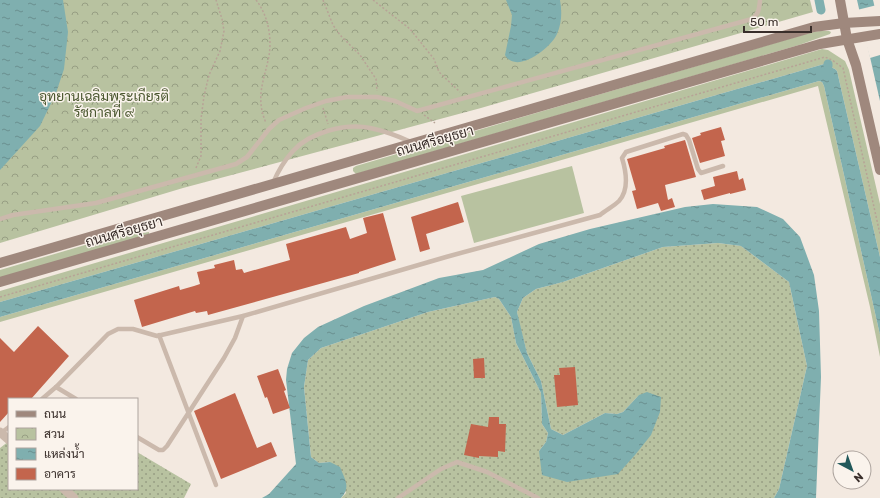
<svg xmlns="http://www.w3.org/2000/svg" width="880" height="498" font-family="Rubik,Sarabun,sans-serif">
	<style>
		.grass { fill: #b8c2a0 }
		.park { fill: url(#park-crowns) }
		.garden { fill: url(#garden-dots) }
		.water { fill: url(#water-ripples) }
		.pier { fill: #f3e9e0 }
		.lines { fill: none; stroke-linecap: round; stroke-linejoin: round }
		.canal { stroke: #7fafaf; stroke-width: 9 }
		.building { fill: #c3654d }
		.path { stroke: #b7a396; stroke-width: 1.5; stroke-dasharray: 2 2; stroke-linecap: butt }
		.service { stroke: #cbb9ac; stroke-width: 4.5 }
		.minor { stroke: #cbb9ac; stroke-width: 9 }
		.secondary { stroke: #9f887d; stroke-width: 10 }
		.labels { text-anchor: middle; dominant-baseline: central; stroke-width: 3; stroke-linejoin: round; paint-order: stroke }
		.park-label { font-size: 14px; fill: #4a572f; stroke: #faf3ec }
		.street-label { font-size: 14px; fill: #392e2a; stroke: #faf3ec }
	</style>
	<defs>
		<pattern id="park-crowns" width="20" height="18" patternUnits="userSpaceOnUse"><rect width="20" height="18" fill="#b8c2a0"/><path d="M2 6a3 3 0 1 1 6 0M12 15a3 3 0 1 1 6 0" fill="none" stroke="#979e83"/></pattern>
		<pattern id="garden-dots" width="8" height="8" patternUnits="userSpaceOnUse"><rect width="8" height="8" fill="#b8c2a0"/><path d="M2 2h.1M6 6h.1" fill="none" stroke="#979e83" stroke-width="1.8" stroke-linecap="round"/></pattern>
		<pattern id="water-ripples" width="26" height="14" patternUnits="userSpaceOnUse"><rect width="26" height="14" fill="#7fafaf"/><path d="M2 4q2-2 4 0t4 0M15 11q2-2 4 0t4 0" fill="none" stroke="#698f8f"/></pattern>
	</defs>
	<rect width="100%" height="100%" fill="#f3e9e0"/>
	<g class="grass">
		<polygon points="820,31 829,31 831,32 830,34 799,45 356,174 353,171 353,168 356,166 809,33"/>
		<polygon points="822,49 828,50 845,61 849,70 880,204 880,257 837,71 835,69 824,64 0,302 0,291"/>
		<polygon points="819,81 822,82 824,86 880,335 880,357 870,307 818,86 0,322 0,317"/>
		<polygon points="572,166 584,213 474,243 461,196"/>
		<polygon points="149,232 149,235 0,278 0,270 109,238"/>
	</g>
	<polygon class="park" points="0,0 810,0 813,12 481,108 183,188 0,243"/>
	<g class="garden">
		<polygon points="718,243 741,246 789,282 807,366 779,489 774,498 341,498 346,493 330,462 319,463 311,457 304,387 308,360 321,348 428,312 495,297 499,299 511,317 516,343 541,393 542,424 548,433 546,442 539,451 567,482 639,395 623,412 617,414 605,413 563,435 551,429 541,381 527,353 519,323 517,312 523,298 536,289 563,282 663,247"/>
		<polygon points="9,441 9,489 137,489 137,452 191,484 184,498 0,498 0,448"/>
	</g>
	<g class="water">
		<polygon points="0,0 63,0 68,32 64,69 56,93 40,126 0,170"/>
		<path d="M 506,0 L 560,0 C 562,11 562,23 557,34 C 551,48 516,75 505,55 L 511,26 L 512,15 Z"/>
		<polygon points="857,0 873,0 880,29 880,101"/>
		<polygon points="824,64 835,69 837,71 880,257 880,335 824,86 822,82 819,81 0,317 0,302"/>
		<path d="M 713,204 L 757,207 L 783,219 L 800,237 L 814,275 L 819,311 L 821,377 L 816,498 L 774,498 L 779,489 L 807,366 L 789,282 L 741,246 L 718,243 L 663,247 L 563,282 L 536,289 L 523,298 L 517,312 L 527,353 L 541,381 L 551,429 L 563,435 L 605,413 L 617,414 L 623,412 L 639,395 L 647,392 L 661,397 L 660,412 L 651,435 L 635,455 L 618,474 L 567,482 L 542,475 L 539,451 L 546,442 L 548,433 L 542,424 L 541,393 L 516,343 L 511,317 L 499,299 L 495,297 L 428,312 L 321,348 L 308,360 L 304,387 L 311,457 L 319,463 L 330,462 L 340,467 C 345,480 351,487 341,498 L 262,498 L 269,494 L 296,464 L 286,380 L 287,369 L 292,353 L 304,338 L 318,327 L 364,306 L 439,278 L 483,270 L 539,244 L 590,229 L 685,207 Z"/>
	</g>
	<polygon class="pier" points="877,5 880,20 880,55 870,58 857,10"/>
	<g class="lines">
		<g class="canal">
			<polyline points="819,0 821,10"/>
			<polyline points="828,64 828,66"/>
		</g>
	</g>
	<g class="building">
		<polygon points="721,127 725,140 721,141 725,156 700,163 692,138 701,135 700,133"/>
		<polygon points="685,140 696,177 665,185 668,200 672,198 675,207 661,211 658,203 637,209 632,191 636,190 627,159 665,148 664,146"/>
		<polygon points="737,171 739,180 743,178 746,190 730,194 730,193 704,200 701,190 715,186 713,177"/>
		<polygon points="458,202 464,222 426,234 430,249 420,252 411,217"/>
		<polygon points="383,213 396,260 359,272 359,273 208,315 207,311 196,313 195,311 142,327 134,300 179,286 180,290 194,286 200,284 197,272 215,268 214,265 234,260 236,270 242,269 244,273 290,260 286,244 346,227 350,239 367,233 363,218"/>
		<polygon points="38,326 69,356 31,399 9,399 9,412 0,422 0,338 14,352"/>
		<polygon points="484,358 485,378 474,378 473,359"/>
		<polygon points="575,367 578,405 557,407 554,375 560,375 559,368"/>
		<polygon points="278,369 286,390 284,391 290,408 273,414 267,397 265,398 257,376"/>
		<polygon points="235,393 257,448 271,442 277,456 221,479 194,411"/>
		<polygon points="489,417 499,417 499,424 506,424 505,452 498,451 498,457 479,456 479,458 464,455 471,424 488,427"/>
	</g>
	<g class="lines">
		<g class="path">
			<path d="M 256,0 C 268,15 272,37 269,56 C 264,81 255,97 266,123"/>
			<polyline points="323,0 333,25 340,35 360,55 376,79 377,91"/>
			<polyline points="373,0 410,29 434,59 439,72 460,92"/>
			<polyline points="323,108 328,124"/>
			<polyline points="424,115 435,123"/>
			<polyline points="196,168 201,156 201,119 204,96 209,75 220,51 224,31 222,19 216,0"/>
			<polyline points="0,297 825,57 832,60 843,68 880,234"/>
		</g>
		<g class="service">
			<path d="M 273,183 C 278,171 284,161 293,151 C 310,132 346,123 370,128 C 385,131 398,136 411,142"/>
			<path d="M 0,219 L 13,215 L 96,203 L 236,164 L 247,157 L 269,129 L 279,120 L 306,108 L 326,101 L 347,97 L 377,97 L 395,101 L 417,111 L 752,19 C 759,14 759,9 760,0"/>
			<polyline points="159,335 216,485"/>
			<polyline points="56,387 76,399"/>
			<path d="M 42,399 L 56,387 L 108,334 L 118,329 L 133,329 L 157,336 L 243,316 L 446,257 L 600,215 C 606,210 614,206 619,201 C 629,190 626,171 622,158 L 626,152 L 683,134 L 686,135 L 689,140 L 698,169 L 701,173 L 723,166"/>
			<polyline points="1,433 9,427"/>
			<polyline points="137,437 159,450 163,450 167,446 224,358 235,338 243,316"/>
			<polyline points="398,498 441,469 457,462 487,472 538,498"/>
		</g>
		<g class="minor">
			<polyline points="0,432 9,440"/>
			<polyline points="64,489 74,498"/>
		</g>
		<g class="secondary">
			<polyline points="840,0 847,39 856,65 880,170"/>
			<polyline points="0,263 814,27 844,23 880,21"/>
			<polyline points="0,282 820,44 880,34"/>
		</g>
	</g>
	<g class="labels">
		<g class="park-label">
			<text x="104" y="96">อุทยานเฉลิมพระเกียรติ<tspan x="104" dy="16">รัชกาลที่ ๙</tspan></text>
		</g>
		<g class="street-label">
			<text transform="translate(435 141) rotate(-16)">ถนนศรีอยุธยา</text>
			<text transform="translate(124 232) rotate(-16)">ถนนศรีอยุธยา</text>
		</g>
	</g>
	<rect x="8" y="398" width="130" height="92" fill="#faf3ec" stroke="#ada49e"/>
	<rect x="16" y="411" width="20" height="6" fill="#9f887d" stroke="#ada49e"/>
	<text x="44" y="418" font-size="12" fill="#392e2a">ถนน</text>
	<rect x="16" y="428" width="20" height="12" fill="url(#park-crowns)" stroke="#ada49e"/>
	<text x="44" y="438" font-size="12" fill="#392e2a">สวน</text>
	<rect x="16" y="448" width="20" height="12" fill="url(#water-ripples)" stroke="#ada49e"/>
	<text x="44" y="458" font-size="12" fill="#392e2a">แหล่งน้ำ</text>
	<rect x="16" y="468" width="20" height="12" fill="#c3654d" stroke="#ada49e"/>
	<text x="44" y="478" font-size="12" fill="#392e2a">อาคาร</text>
	<g transform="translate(852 470) rotate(139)"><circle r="19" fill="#faf3ec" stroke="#ada49e"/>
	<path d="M0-3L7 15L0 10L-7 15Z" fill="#21585a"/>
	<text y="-6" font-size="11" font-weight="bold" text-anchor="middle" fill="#392e2a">N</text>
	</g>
	<path d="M744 26v6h67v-6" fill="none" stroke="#392e2a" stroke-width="2"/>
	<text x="750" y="26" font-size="12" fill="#392e2a" stroke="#faf3ec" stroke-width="3" paint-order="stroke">50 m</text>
</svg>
